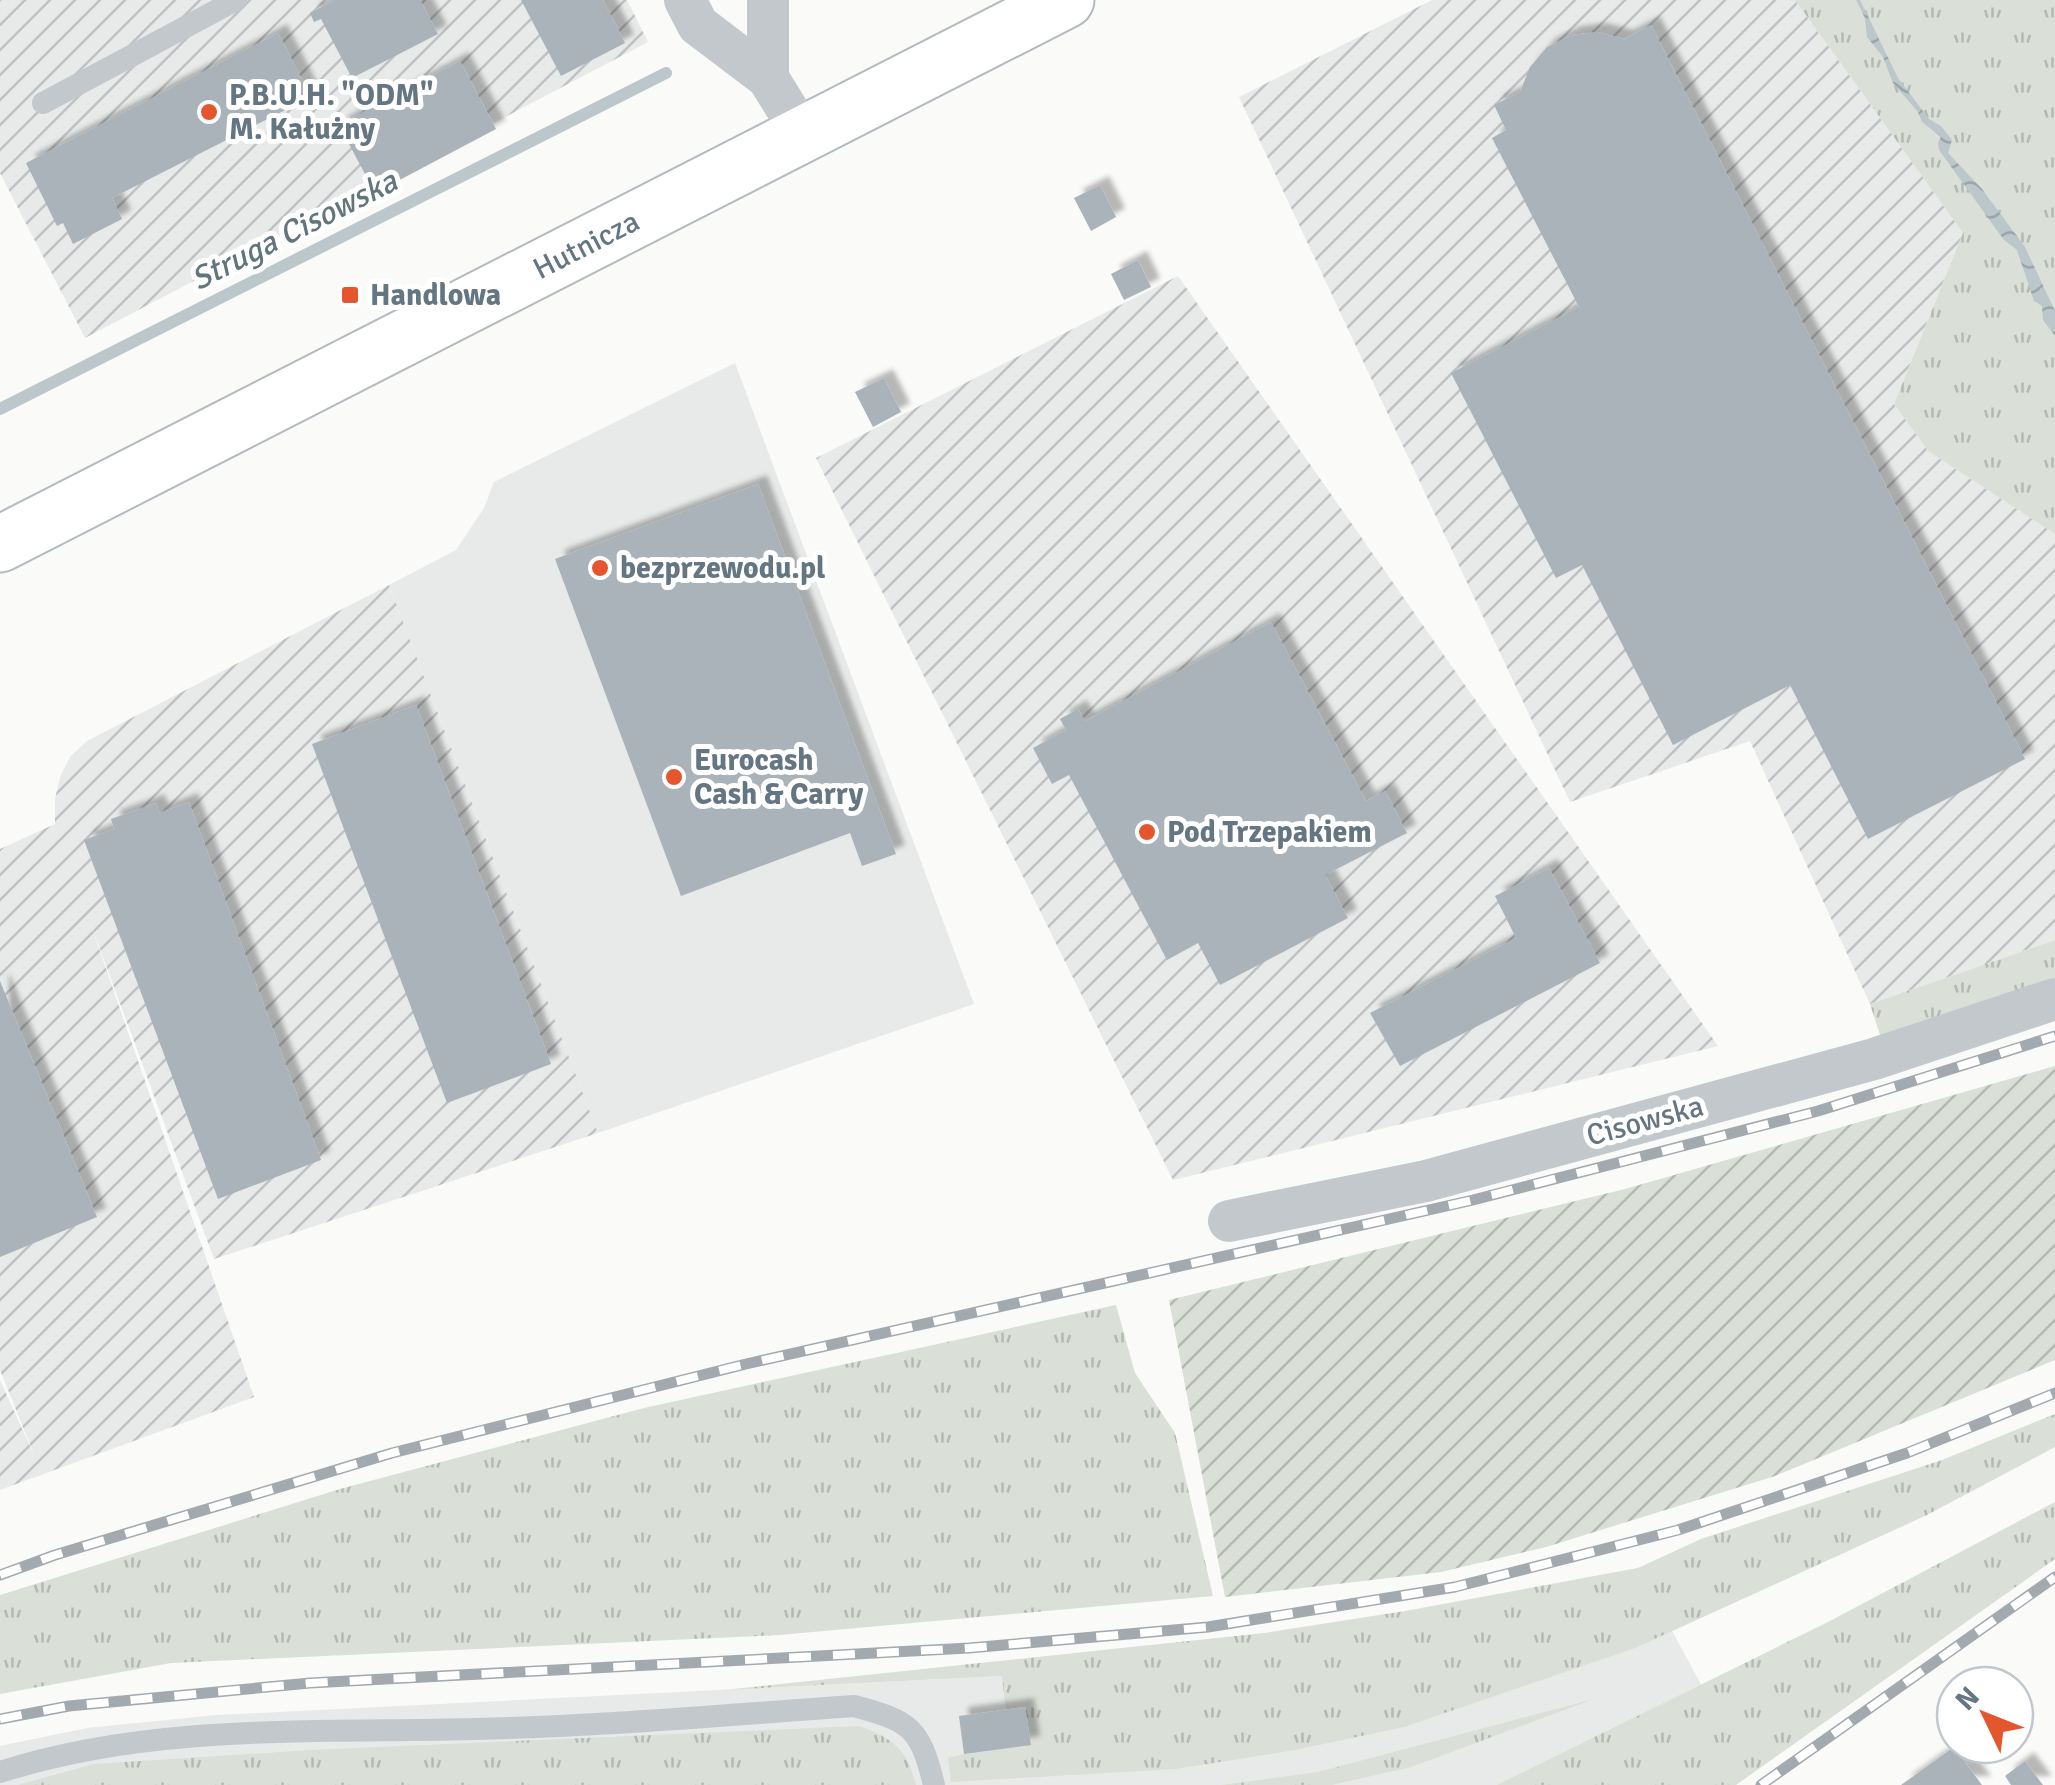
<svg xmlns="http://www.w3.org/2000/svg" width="2055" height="1785" font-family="Signika,sans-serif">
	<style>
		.built { fill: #e8e9e9 }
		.industrial { fill: url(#industrial-furrows) }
		.grass { fill: url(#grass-tufts) }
		.garden { fill: url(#garden-furrows) }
		.water { fill: url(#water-waves) }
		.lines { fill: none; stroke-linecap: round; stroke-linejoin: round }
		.stream { stroke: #bbc7cb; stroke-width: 12 }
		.building { fill: #aab3b9; filter: url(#shadow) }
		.secondary-casing { stroke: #b3babf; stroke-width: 59 }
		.service { stroke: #c3c8cc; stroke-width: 22 }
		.minor { stroke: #c3c8cc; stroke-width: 42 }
		.secondary { stroke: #fff; stroke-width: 55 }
		.rail-casing { stroke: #a2aab0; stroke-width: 11 }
		.rail { stroke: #fff; stroke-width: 8; stroke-dasharray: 22; stroke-linecap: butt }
		.poi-dot { fill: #e4572e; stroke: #fff; stroke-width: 4 }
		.labels { text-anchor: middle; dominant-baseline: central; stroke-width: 10; stroke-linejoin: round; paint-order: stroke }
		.poi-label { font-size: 30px; font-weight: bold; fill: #657683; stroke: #fff; text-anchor: start }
		.street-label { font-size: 30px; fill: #657683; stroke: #fff }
		.water-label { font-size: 32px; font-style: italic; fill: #60757c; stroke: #fff }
	</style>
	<defs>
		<pattern id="industrial-furrows" width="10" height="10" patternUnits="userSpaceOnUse" patternTransform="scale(2.5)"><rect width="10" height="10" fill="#e8e9e9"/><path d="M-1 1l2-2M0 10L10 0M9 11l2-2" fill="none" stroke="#c0c1c2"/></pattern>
		<pattern id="grass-tufts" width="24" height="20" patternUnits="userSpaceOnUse" patternTransform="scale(2.5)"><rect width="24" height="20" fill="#dadfd7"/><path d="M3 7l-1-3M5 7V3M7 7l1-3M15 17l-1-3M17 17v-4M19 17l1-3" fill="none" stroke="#b4b9b4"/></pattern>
		<pattern id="garden-furrows" width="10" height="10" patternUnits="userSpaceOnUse" patternTransform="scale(2.5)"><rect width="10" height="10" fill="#dadfd7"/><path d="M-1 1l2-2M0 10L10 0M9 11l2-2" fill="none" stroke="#b4b9b4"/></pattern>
		<pattern id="water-waves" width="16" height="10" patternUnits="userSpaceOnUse" patternTransform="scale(2.5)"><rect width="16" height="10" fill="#bbc7cb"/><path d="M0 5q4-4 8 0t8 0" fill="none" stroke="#9ca6aa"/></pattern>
		<filter id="shadow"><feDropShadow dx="9" dy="-9" stdDeviation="2.5" flood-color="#0004"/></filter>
	</defs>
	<rect width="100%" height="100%" fill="#fafaf8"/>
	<g class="built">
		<polygon points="735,363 974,1004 598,1133 389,585 456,550 484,508 494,482"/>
		<polygon points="1638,1568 1736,1749 1684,1785 0,1785 0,1746 87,1728 217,1715 1002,1676 1197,1653"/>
	</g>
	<g class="industrial">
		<polygon points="0,0 627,0 648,42 85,338 0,173"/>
		<polygon points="1432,0 1795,0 1963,233 1894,404 1928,451 2055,534 2055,940 1870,1004 1750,741 1570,802 1239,97"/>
		<polygon points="1178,276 1718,1046 1173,1180 816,458"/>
		<polygon points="389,585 598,1133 214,1259 89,919 254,1397 0,1490 0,1380 35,1457 0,1370 0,849 55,824 55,799 60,777 70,757 87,741"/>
	</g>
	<g class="grass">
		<polygon points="1795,0 2055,0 2055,534 1928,451 1894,404 1963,233"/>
		<polygon points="2055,940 2055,978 1881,1038 1870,1004"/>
		<polygon points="1116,1305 1135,1373 1175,1433 1213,1596 779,1635 171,1663 0,1694 0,1595 340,1489 644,1408"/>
		<polygon points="2055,1414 2055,1447 1925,1516 1635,1648 1404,1727 1295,1750 1175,1769 951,1782 948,1758 964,1754 1006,1710 1002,1676 724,1690 1264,1633 1405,1611 1638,1568 1701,1539 1942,1460"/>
		<polygon points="2055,1502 2055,1559 1736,1785 1497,1785 1828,1622"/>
		<polygon points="1594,1699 1411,1767 1332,1785 1222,1785 1318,1772"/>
		<path d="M 859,1726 C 893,1738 907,1749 916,1785 L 18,1785 L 94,1764 L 311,1750 Z"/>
	</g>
	<polygon class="garden" points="2055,1066 2055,1360 1775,1476 1546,1547 1441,1572 1225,1597 1169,1300 1625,1189"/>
	<polygon class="water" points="1856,0 1860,0 1898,78 1929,119 1941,126 1952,140 1948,153 1982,189 2025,247 2055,311 2055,336 2043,320 2042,306 2034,301 2017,250 2004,240 1939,150 1938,142 1941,137 1922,122 1918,112 1893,83 1883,57 1867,37 1865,18"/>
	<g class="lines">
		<polyline class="stream" points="0,409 666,73"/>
	</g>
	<g class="building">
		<polygon points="335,0 420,0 438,34 352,78 321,19 314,22 310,13"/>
		<polygon points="521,0 603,0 625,43 561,76"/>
		<polygon points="1651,25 2025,759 1868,839 1790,685 1673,745 1582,565 1556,578 1451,373 1579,307 1492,138 1506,130 1494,105 1520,92 1530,67 1547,47 1572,35 1598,32 1624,39"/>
		<polygon points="278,33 311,97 112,198 122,219 73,244 63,223 57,226 26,163"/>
		<polygon points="460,61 496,129 375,193 339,125"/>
		<polygon points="1100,185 1116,217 1091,231 1074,198"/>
		<polygon points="1138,260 1151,287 1124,300 1111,274"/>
		<polygon points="884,378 901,412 873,427 855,392"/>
		<polygon points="758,484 896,854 862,866 850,833 681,896 555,559"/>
		<polygon points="1271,622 1366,801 1385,791 1407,833 1325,875 1348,918 1220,985 1198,943 1167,960 1069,775 1052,784 1033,748 1066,730 1060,719 1078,709 1085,721"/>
		<polygon points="416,705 551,1064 447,1103 312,744"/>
		<polygon points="189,802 321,1160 218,1199 84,840 114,829 111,819 156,803 159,813"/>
		<polygon points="1549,868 1600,963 1400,1066 1370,1013 1516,938 1495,896"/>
		<polygon points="0,981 97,1217 0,1257"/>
		<polygon points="1025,1707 1031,1745 964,1754 959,1716"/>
		<polygon points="1954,1747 1982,1785 1901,1785"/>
		<polygon points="2025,1761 2043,1785 2011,1785 2005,1776"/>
	</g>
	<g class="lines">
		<g class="secondary-casing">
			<g id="secondary">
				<path id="s1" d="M 0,544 L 1066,0"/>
			</g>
		</g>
		<g class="service">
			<polyline points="43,103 236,0"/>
			<path d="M 0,1772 C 152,1723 317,1733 475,1729 C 602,1726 728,1715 854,1706 C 910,1721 920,1727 934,1785"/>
		</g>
		<g class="minor">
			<polyline points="685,0 698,25 768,78 803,135"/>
			<polyline points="768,0 768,78"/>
			<polyline points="1229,1221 1426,1181 1874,1059 2055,999"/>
		</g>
		<use href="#secondary" class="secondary"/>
		<g class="rail-casing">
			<g id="rail">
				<polyline points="0,1575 55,1555 392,1453 746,1364 1473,1200 1818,1111 2055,1036"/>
				<polyline points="0,1719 69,1706 310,1683 969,1648 1208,1627 1455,1587 1678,1530 1907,1453 2055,1393"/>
				<polyline points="1761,1785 2055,1577"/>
			</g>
		</g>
		<use href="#rail" class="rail"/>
	</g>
	<g class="poi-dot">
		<circle cx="209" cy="112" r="10"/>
		<rect x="340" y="285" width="20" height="20" rx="5"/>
		<circle cx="600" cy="568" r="10"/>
		<circle cx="674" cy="777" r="10"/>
		<circle cx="1147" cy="832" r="10"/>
	</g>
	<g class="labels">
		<g class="poi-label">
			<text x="229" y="95">P.B.U.H. "ODM"<tspan x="229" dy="34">M. Kałużny</tspan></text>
			<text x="370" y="295">Handlowa</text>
			<text x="620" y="568">bezprzewodu.pl</text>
			<text x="694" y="760">Eurocash<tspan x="694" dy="34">Cash &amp; Carry</tspan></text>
			<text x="1167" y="832">Pod Trzepakiem</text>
		</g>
		<g class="street-label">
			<text stroke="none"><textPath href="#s1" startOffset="658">Hutnicza</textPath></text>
			<text transform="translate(1645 1121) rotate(-15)">Cisowska</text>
		</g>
		<g class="water-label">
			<text transform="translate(294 230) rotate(-27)">Struga Cisowska</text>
		</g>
	</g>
	<g transform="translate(1985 1715) rotate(313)"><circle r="48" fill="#ffffff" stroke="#c1c8cd" stroke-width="2.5"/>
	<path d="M0-8L18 38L0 25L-18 38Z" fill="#e4572e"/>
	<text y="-15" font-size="28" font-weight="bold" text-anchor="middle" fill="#657683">N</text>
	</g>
</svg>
